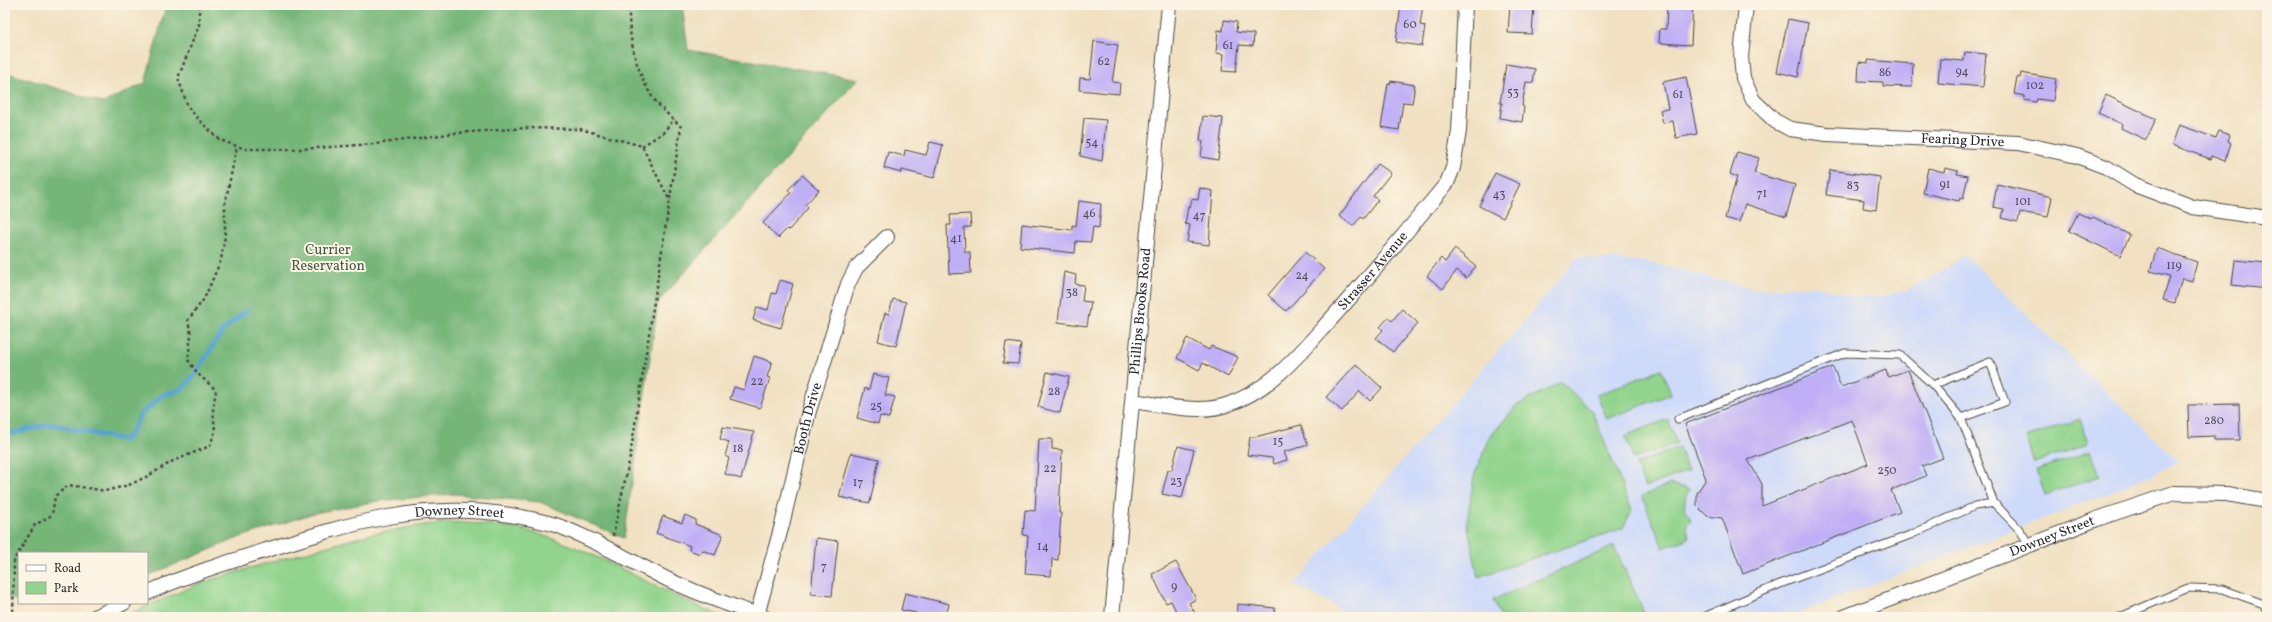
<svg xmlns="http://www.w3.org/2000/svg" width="2272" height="622" font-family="Vollkorn,serif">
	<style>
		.built { fill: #cedafa }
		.green { fill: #91d48d; stroke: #5e805c }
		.forest { fill: #74b678; stroke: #507052 }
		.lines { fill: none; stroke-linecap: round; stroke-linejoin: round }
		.stream { stroke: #56a3cf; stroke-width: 5 }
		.building { fill: #bfaff6; fill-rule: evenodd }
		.lane-casing { stroke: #494642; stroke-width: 9 }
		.street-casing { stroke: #494642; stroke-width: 16 }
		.path { stroke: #494642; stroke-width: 2.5; stroke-dasharray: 3 3; stroke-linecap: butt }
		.lane { stroke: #fff; stroke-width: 7 }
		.street { stroke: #fff; stroke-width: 14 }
		.labels { text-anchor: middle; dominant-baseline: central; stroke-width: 4; stroke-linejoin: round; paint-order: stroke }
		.number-label { font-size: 12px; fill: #504c5e }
		.street-label { font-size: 14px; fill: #2b2b2b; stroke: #fcf5e5 }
		.park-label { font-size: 14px; fill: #454; stroke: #fcf5e5 }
	</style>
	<rect width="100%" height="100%" fill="#fcf5e5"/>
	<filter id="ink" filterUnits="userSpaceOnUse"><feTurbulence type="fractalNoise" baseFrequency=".025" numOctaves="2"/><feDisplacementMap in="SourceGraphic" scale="8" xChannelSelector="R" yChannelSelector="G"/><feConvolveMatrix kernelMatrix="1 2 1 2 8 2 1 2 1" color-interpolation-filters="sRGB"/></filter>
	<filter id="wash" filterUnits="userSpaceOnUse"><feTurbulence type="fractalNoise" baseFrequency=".012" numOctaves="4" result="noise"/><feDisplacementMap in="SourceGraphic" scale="16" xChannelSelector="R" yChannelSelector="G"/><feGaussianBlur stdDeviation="0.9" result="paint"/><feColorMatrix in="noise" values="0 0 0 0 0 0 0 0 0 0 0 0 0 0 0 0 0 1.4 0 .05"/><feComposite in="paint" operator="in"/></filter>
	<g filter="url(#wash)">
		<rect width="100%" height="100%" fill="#f1e1c2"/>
		<polygon class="built" points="1965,255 2179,462 2114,491 1789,617 1344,617 1337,607 1294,585 1545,297 1577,257 1648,262 1756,289 1815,286 1855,297 1882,296 1907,290 1928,279"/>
		<g class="green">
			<polygon points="1661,369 1671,394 1607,419 1597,395"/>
			<polygon points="1561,382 1592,411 1632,510 1623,528 1478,577 1467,522 1474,476 1490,437 1516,406"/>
			<polygon points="1668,419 1677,443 1634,459 1625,436"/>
			<polygon points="2080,419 2088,444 2034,463 2026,438"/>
			<polygon points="1679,447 1688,471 1645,487 1636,464"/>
			<polygon points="2091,451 2100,476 2045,495 2037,470"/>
			<path d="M 1671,484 L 1689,489 C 1682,502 1684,508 1691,520 L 1686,525 L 1689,538 L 1663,548 L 1642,496 Z"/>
			<path d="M 452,522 C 481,524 510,525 539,534 C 603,554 661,593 724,617 L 122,617 L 198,584 L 260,565 L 371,534 L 430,524 Z"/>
			<polygon points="1614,546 1646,617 1501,617 1493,600"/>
		</g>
		<polygon class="forest" points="166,5 682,5 688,50 858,79 658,302 624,538 540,502 454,494 378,501 314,513 238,538 147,576 147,553 19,553 19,600 5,597 5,72 103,103 145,83"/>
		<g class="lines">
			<polyline class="stream" points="5,432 14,433 50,424 124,440 130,435 140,415 163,395 182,389 197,372 222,331 247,310"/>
		</g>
		<g id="blocks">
			<g class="building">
				<polygon points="1401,5 1423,5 1420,25 1425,26 1422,46 1396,42"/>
				<polygon points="1510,5 1534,5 1532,34 1508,33"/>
				<polygon points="1667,5 1693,5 1691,45 1659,43 1660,29 1666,29"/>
				<polygon points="1788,19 1808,23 1798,77 1777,72"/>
				<polygon points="1224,20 1237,22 1236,32 1254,34 1253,46 1239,45 1236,72 1222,71 1224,54 1216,53 1218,30 1223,31"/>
				<polygon points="1094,41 1118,45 1112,82 1120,83 1119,94 1079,90 1080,78 1090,79"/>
				<polygon points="1965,52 1986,54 1983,87 1938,83 1940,59 1964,61"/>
				<polygon points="1868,60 1913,64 1912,87 1883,86 1883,82 1858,81 1859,62 1868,63"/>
				<polygon points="1506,64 1535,69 1533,83 1526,82 1522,106 1524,107 1522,122 1500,118 1502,103 1500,103"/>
				<polygon points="2021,73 2056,79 2053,101 2037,99 2036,102 2024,100 2025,96 2014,94 2017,77 2020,78"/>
				<polygon points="1686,77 1697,134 1676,138 1673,121 1663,123 1660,110 1668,109 1663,82"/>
				<polygon points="1391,81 1415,85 1412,103 1403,102 1399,130 1381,127 1388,84 1390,84"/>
				<polygon points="2106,95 2156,119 2146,140 2121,128 2122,124 2098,113"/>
				<polygon points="1203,116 1223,118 1218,160 1201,157 1203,141 1200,141"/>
				<polygon points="1084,118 1106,120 1102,161 1080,156"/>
				<polygon points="2179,125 2216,138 2219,131 2230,135 2228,141 2231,143 2225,161 2211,156 2210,159 2172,145"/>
				<polygon points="930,142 943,145 934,178 902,170 901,173 884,168 888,152 904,156 905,150 926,155"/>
				<polygon points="1737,152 1759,158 1754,173 1795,185 1786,217 1745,204 1739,222 1725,218 1737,177 1730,174"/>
				<polygon points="1378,164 1391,173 1373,196 1378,200 1363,219 1361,217 1353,226 1339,216"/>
				<polygon points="1928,168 1944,172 1945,168 1958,171 1957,174 1968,176 1963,199 1960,198 1959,201 1923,193"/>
				<polygon points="1830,170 1880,177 1876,210 1863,208 1864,200 1826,195"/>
				<polygon points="1495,173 1520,184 1503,218 1479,206"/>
				<polygon points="802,175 819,190 805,205 808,208 789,230 787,229 778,238 763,223 791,193 788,190"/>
				<polygon points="1997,184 2052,197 2048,217 2020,212 2018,222 2002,218 2004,209 1993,207"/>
				<polygon points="1200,188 1213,191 1209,245 1187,242 1190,225 1185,224 1188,207 1190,208 1192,199 1198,200"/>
				<polygon points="1079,201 1101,204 1099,228 1093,227 1091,242 1076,241 1075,253 1020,247 1022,224 1072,230 1072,225 1076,226"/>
				<polygon points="2078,213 2091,219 2093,217 2130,235 2120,256 2069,231"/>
				<polygon points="970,214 971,227 964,227 965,252 970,252 971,273 949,274 947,225 951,225 950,215"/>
				<polygon points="2157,248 2197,262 2192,281 2182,278 2175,303 2163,300 2170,276 2150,271"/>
				<polygon points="1455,249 1476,266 1466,278 1457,270 1443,289 1427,276 1441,258 1445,262"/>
				<polygon points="1305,252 1324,269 1286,311 1268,295"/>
				<polygon points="2235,260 2267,263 2267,289 2232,285"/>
				<polygon points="1064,272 1076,275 1075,284 1084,285 1082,301 1091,302 1087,326 1058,322"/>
				<polygon points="780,280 793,284 781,328 753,320 757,307 768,310 772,293 776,294"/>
				<polygon points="893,299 906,302 896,346 878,341 885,313 889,314"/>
				<polygon points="1402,309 1418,323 1393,352 1376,338 1383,330 1380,327 1388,318 1392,321"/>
				<polygon points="1187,338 1209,350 1211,346 1238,357 1228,377 1203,363 1199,370 1177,358"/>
				<polygon points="1006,342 1021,344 1018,364 1003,363"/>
				<polygon points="754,356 772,362 767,377 770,378 760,408 730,399 734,387 744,390"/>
				<polygon points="1356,364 1382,388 1370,401 1360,391 1342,411 1326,397"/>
				<path d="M 1833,367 L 1841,387 L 1886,370 L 1888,377 L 1908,370 L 1943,458 L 1922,466 L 1926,476 L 1891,490 L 1900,512 L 1743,574 L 1722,518 L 1707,516 L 1697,506 L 1697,493 L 1706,479 L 1685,424 ZM 1852,420 L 1868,464 L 1762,506 L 1762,484 L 1748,460 Z"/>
				<polygon points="1047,372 1069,377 1060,413 1038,407"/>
				<polygon points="873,374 889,378 885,395 895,397 889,418 880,416 878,424 857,418 865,388 869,390"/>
				<polygon points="2239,404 2240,440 2215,440 2215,436 2189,437 2188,405"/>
				<polygon points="1301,425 1308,445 1284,452 1287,460 1274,464 1272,458 1247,455 1250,437 1255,437"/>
				<polygon points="723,427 754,432 741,479 725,474 729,458 725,456 729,442 720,439"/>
				<polygon points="1039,439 1052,439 1052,449 1062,450 1059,513 1061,513 1058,560 1052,559 1051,576 1025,574 1028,536 1023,535 1025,510 1035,511"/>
				<polygon points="1178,446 1194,450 1182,498 1162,494 1168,470 1172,470"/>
				<polygon points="851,453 879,459 870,503 839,497"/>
				<polygon points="685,515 696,520 695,524 723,535 715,555 702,550 700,554 689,550 690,546 656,533 663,516 682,523"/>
				<polygon points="816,538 838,541 832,596 811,594"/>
				<polygon points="1176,562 1196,599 1189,603 1195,613 1188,617 1179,617 1171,601 1166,603 1152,574"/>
				<polygon points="905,593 949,604 946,617 915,617 916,613 901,610"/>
				<polygon points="1238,604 1275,608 1274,617 1237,617"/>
			</g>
		</g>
	</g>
	<g filter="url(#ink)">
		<use href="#blocks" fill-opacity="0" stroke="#494642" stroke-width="1"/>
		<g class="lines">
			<g class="lane-casing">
				<g id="lane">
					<polyline points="1933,385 1990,362 2005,402 1961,418"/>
					<polyline points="1678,419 1845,353 1900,355 1933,385 1961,418 1994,503"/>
					<polyline points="1704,617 1780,584 1910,535 1975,506 1994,503 2018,528 2030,545"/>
					<polyline points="2120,617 2188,588 2222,589 2264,604 2267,613"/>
				</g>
			</g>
			<g class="street-casing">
				<g id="street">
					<path id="s1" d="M 1746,5 L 1741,57 L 1743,78 L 1753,100 L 1775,121 L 1790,129 L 1827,134 L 2018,143 L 2077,156 L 2106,167 L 2135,185 L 2193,207 L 2267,218"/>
					<path id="s2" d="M 1133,401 C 1163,405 1200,415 1229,404 C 1272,389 1301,352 1331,319 C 1371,275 1409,229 1447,183 L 1453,168 L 1459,131 L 1465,5"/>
					<path id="s3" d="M 147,593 C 187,575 228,562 270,549 C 351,523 424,501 510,515 C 527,518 545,521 561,527 C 600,542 635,564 673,582 C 702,595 734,607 764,617"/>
					<path id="s4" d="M 757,615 L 782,525 L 809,411 L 848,284 L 856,268 L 887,237"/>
					<polyline points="95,617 124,603"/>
					<path id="s5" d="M 1112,617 L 1169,5"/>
					<path id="s6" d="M 1844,617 L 2097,519 L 2174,493 L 2227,494 L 2267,501"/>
				</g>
			</g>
			<g class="path">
				<polyline points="199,5 199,25 178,78 188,107 200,121 220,140 245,149 300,149 375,144 456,133 526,128 580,129 642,146 670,201"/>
				<polyline points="642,146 663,133 674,119"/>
				<path d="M 613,536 L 630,457 L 681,127 C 671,117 658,106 651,95 C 635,68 628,36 629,5"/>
				<polyline points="11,617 13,613 14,560 35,525 52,515 55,496 69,485 105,491 129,485 148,476 173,461 210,446 215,431 213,410 216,390 198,374 188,360 191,335 188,320 204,299 221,260 225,236 225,204 237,146"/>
			</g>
			<use href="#lane" class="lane"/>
			<use href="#street" class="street"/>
		</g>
	</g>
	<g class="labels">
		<g class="number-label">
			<text x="1410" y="25">60</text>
			<text x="1228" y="46">61</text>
			<text x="1104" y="62">62</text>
			<text x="1962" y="72">94</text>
			<text x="1885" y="73">86</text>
			<text x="2035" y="86">102</text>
			<text x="1513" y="93">53</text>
			<text x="1678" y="95">61</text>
			<text x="1092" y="143">54</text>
			<text x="1945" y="185">91</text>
			<text x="1853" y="186">83</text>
			<text x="1762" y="194">71</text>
			<text x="1499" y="195">43</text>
			<text x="2023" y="202">101</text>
			<text x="1089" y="214">46</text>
			<text x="1199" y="216">47</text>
			<text x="956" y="239">41</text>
			<text x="2174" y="266">119</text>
			<text x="1302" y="276">24</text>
			<text x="1072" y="293">38</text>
			<text x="757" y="382">22</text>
			<text x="1054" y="392">28</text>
			<text x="876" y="407">25</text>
			<text x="2214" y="421">280</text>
			<text x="1278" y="442">15</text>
			<text x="738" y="449">18</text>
			<text x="1050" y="469">22</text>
			<text x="1887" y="471">250</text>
			<text x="1176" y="482">23</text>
			<text x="858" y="483">17</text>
			<text x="1043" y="547">14</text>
			<text x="824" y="567">7</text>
			<text x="1174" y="587">9</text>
		</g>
		<g class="street-label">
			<text stroke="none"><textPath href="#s1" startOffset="318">Fearing Drive</textPath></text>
			<text stroke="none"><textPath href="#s2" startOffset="295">Strasser Avenue</textPath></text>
			<text stroke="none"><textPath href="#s5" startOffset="307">Phillips Brooks Road</textPath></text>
			<text stroke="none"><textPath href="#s4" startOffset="203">Booth Drive</textPath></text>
			<text stroke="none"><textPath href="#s3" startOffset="325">Downey Street</textPath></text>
			<text stroke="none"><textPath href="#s6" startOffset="223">Downey Street</textPath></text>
		</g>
		<g class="park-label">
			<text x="328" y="250">Currier<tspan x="328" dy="16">Reservation</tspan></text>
		</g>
	</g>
	<rect width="2272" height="622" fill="none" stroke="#fcf5e5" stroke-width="20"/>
	<rect x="18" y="552" width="130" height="52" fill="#fcf5e5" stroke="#a8a49b"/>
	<rect x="26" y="565" width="20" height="6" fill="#ffffff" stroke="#a8a49b"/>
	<text x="54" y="572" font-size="12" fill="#2b2b2b">Road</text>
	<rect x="26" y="582" width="20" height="12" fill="#91d48d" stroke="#a8a49b"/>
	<text x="54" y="592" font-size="12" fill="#2b2b2b">Park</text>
</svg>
